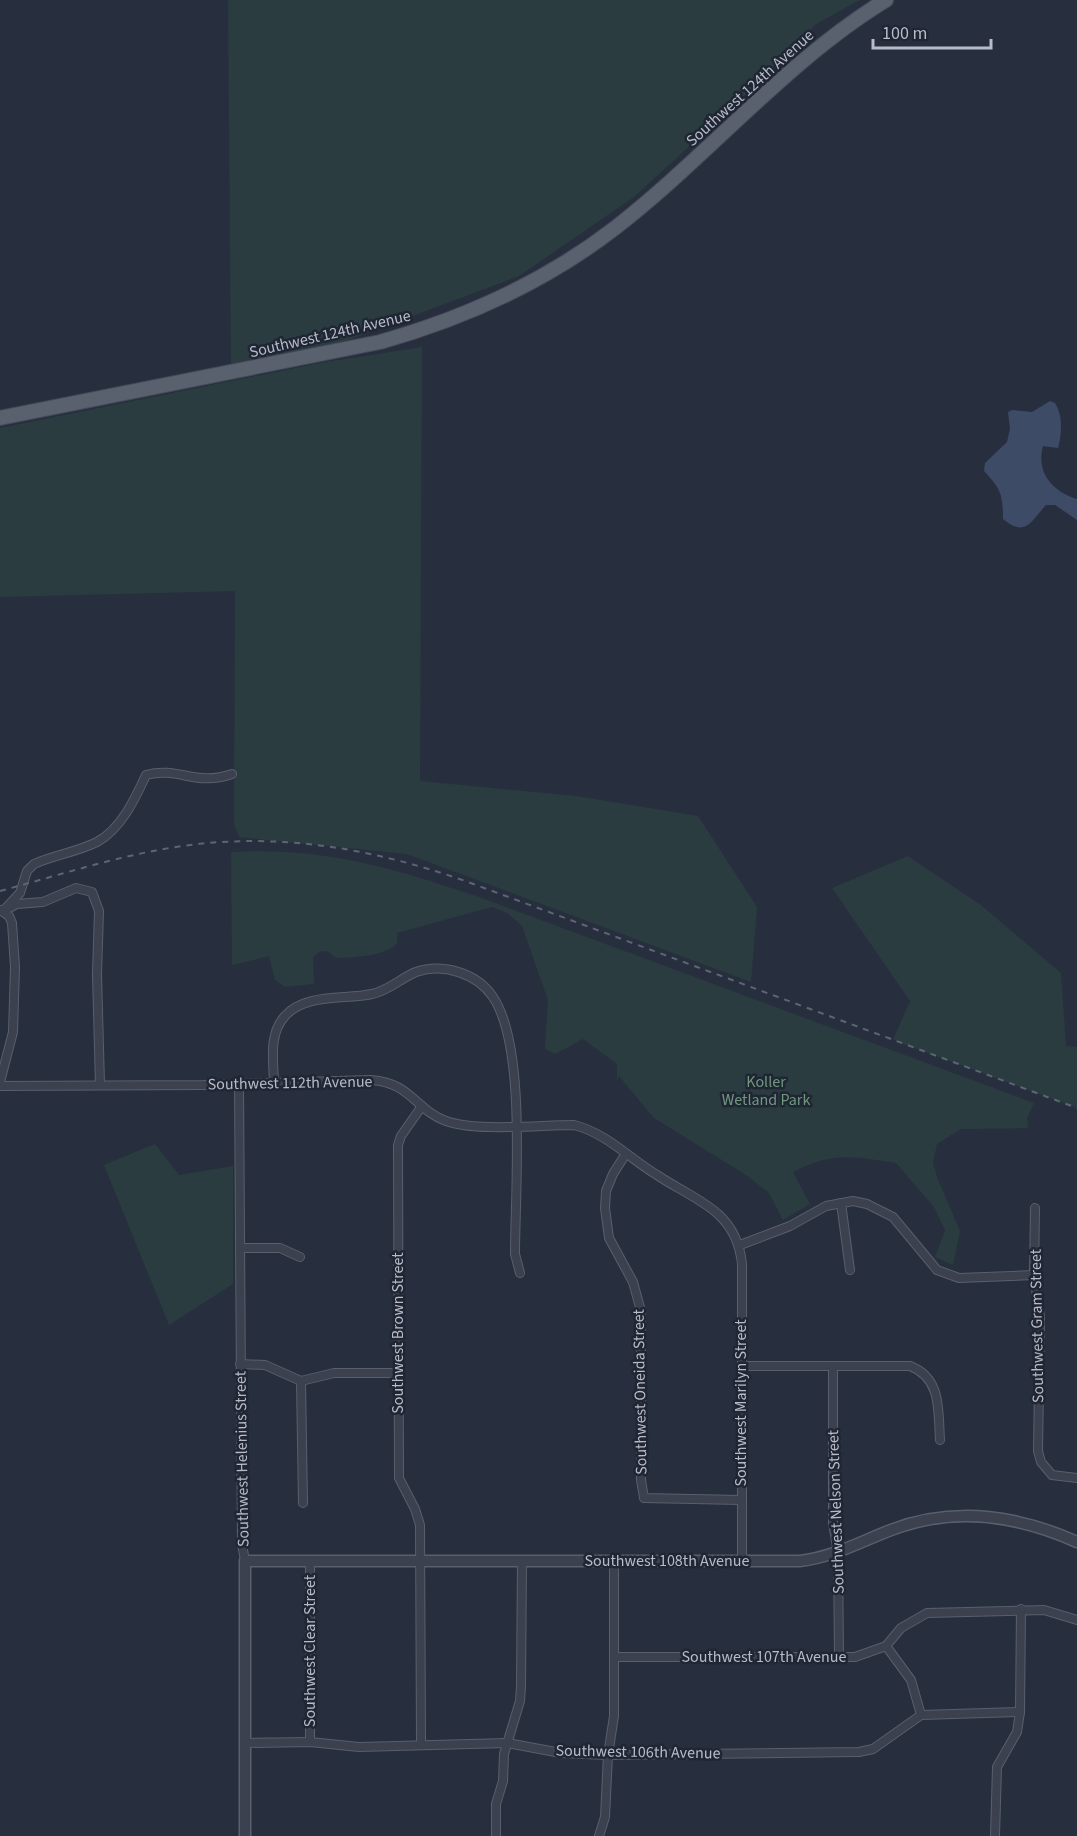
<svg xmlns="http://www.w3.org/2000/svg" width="1077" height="1836" font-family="'Source Sans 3',sans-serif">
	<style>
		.green { fill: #2a3c40 }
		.water { fill: #3e4b66 }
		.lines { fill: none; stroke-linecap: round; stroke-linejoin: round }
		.minor-casing { stroke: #595f6c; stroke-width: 10 }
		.tertiary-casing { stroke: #595f6c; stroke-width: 13 }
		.primary-casing { stroke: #444a58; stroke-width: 16 }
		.minor { stroke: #3b414e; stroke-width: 8 }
		.tertiary { stroke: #3b414e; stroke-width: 10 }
		.primary { stroke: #59606e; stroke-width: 14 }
		.rail { stroke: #5d6575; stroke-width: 2; stroke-dasharray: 6 6; stroke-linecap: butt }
		.labels { text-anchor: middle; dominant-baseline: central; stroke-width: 5; stroke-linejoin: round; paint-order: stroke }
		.street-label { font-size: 16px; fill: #b7bcc9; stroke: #202634 }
		.park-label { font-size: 16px; fill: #70987e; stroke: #202634 }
	</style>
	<rect width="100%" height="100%" fill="#272f3e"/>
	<g class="green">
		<polygon points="228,0 860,0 816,24 755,86 634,197 519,276 346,341 231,367"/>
		<polygon points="422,347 420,781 576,796 698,816 757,907 751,982 407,854 239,837 234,824 235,591 0,597 0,428 320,363"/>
		<path d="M 231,852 C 323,847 390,867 476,896 L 1034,1103 L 1027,1118 L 1028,1128 L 961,1129 L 937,1144 L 933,1163 L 938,1180 L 960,1231 L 953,1265 L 935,1257 L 945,1230 L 934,1207 L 896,1163 C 852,1157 834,1151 793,1172 L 810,1204 L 783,1220 L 769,1193 L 746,1175 L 654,1118 L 619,1076 L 617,1081 L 617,1064 L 583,1039 L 555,1054 L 545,1049 L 548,1000 L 522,926 L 507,913 L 492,907 L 397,933 L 397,944 C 382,957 355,957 336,958 L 327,951 L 319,952 L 313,957 L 314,984 L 285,987 L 275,980 L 269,956 L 232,965 Z"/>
		<polygon points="908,856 982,906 1061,973 1066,1046 1077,1047 1077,1108 893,1040 910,1001 832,888"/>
		<polygon points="155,1144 179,1175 233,1166 233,1284 169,1325 104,1165"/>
	</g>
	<path class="water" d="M 1050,401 L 1055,403 C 1063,416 1062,433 1058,448 L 1043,446 C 1036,473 1052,491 1077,499 L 1077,520 L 1055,505 L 1046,505 C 1031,521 1026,538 1003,519 C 1003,495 1001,489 984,471 L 985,463 L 1007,442 L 1010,429 L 1008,412 L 1012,410 L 1032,412 Z"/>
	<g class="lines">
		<g class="minor-casing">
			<g id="minor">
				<polyline points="9,908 17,904 43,902 76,888 92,892 99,911 97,974 100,1085"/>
				<polyline points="0,910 9,916 12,923 15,967 13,1032 0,1082"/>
				<path d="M 3,911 L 20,893 L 27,871 L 34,864 C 54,855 77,852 97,842 C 121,829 135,799 146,775 C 179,766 195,787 232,774"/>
				<path d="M 274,1081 C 273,1059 269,1033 285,1016 C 305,993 345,1000 372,994 C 388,991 401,978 416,972 C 443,963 477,973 493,997 C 527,1048 515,1191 515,1254 L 520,1273"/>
				<polyline points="239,1082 242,1544 245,1561"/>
				<path d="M 0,1086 L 203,1085 L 371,1080 C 412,1083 414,1109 446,1121 C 477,1132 539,1125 574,1125 C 606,1133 629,1158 657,1175 C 676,1188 702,1199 719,1215 C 734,1229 740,1245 742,1264 L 742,1561"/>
				<polyline points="625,1155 613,1174 606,1191 605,1208 609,1238 633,1282 641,1311 641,1480 644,1498 741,1500"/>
				<polyline points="841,1203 850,1270"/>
				<polyline points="1035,1208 1034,1275 1040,1317 1038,1451 1041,1462 1052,1475 1077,1478"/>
				<polyline points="740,1245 790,1226 826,1206 853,1201 867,1204 893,1217 937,1270 959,1278 1034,1275"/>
				<polyline points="241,1248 280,1248 300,1257"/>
				<polyline points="240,1364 265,1365 301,1381 334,1373 398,1373"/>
				<path d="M 741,1366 L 910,1366 C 942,1378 938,1411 940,1440"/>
				<polyline points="833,1367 833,1523 838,1553 839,1657"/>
				<polyline points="301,1381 303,1503"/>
				<polyline points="310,1561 310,1742"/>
				<polyline points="886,1646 911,1680 921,1715"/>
				<polyline points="615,1657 855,1657 886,1646 901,1628 927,1613 1044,1610 1077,1620"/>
				<polyline points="246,1743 310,1742 359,1747 507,1743 561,1753 608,1755 859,1752 873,1749 921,1715 1020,1712"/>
				<polyline points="421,1744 420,1525 415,1509 399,1478 398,1145 401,1136 422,1106"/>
				<polyline points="496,1836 496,1804 503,1781 504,1754 520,1701 521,1686 522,1561"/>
				<polyline points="599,1836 605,1817 608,1755 614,1716 614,1561"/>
				<polyline points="995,1836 997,1767 1017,1732 1020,1712 1021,1609"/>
			</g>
		</g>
		<g class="tertiary-casing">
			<path id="tertiary" d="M 245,1836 L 245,1561 L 800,1561 C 833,1557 860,1542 891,1530 C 954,1506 1017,1515 1077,1542"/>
		</g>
		<g class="primary-casing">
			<path id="primary" d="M 0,418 L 380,342 C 465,318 545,282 615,228 C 708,156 786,61 886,0"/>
		</g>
		<use href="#minor" class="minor"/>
		<use href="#tertiary" class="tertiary"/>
		<use href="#primary" class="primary"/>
		<path class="rail" d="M 0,891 C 60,875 120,855 182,846 C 281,832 375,849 468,882 L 1077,1108"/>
	</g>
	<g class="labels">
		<g class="street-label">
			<text transform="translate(750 88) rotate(-42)">Southwest 124th Avenue</text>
			<text transform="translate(330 334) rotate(-13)">Southwest 124th Avenue</text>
			<text transform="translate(290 1083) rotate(-1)">Southwest 112th Avenue</text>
			<text transform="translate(1037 1326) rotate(-91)">Southwest Gram Street</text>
			<text transform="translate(398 1333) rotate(-90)">Southwest Brown Street</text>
			<text transform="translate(640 1392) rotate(-91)">Southwest Oneida Street</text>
			<text transform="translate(741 1403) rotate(-90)">Southwest Marilyn Street</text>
			<text transform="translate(242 1459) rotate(-91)">Southwest Helenius Street</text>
			<text transform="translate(836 1512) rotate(-92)">Southwest Nelson Street</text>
			<text x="667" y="1561">Southwest 108th Avenue</text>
			<text transform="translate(310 1651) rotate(-90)">Southwest Clear Street</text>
			<text x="764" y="1657">Southwest 107th Avenue</text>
			<text transform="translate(638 1752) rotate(1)">Southwest 106th Avenue</text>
		</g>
		<g class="park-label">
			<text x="766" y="1082">Koller<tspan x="766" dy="18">Wetland Park</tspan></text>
		</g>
	</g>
	<path d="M873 39v9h118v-9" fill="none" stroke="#b7bcc9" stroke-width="3"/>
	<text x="882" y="39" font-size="18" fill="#b7bcc9" stroke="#202634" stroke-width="4.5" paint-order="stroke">100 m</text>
</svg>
